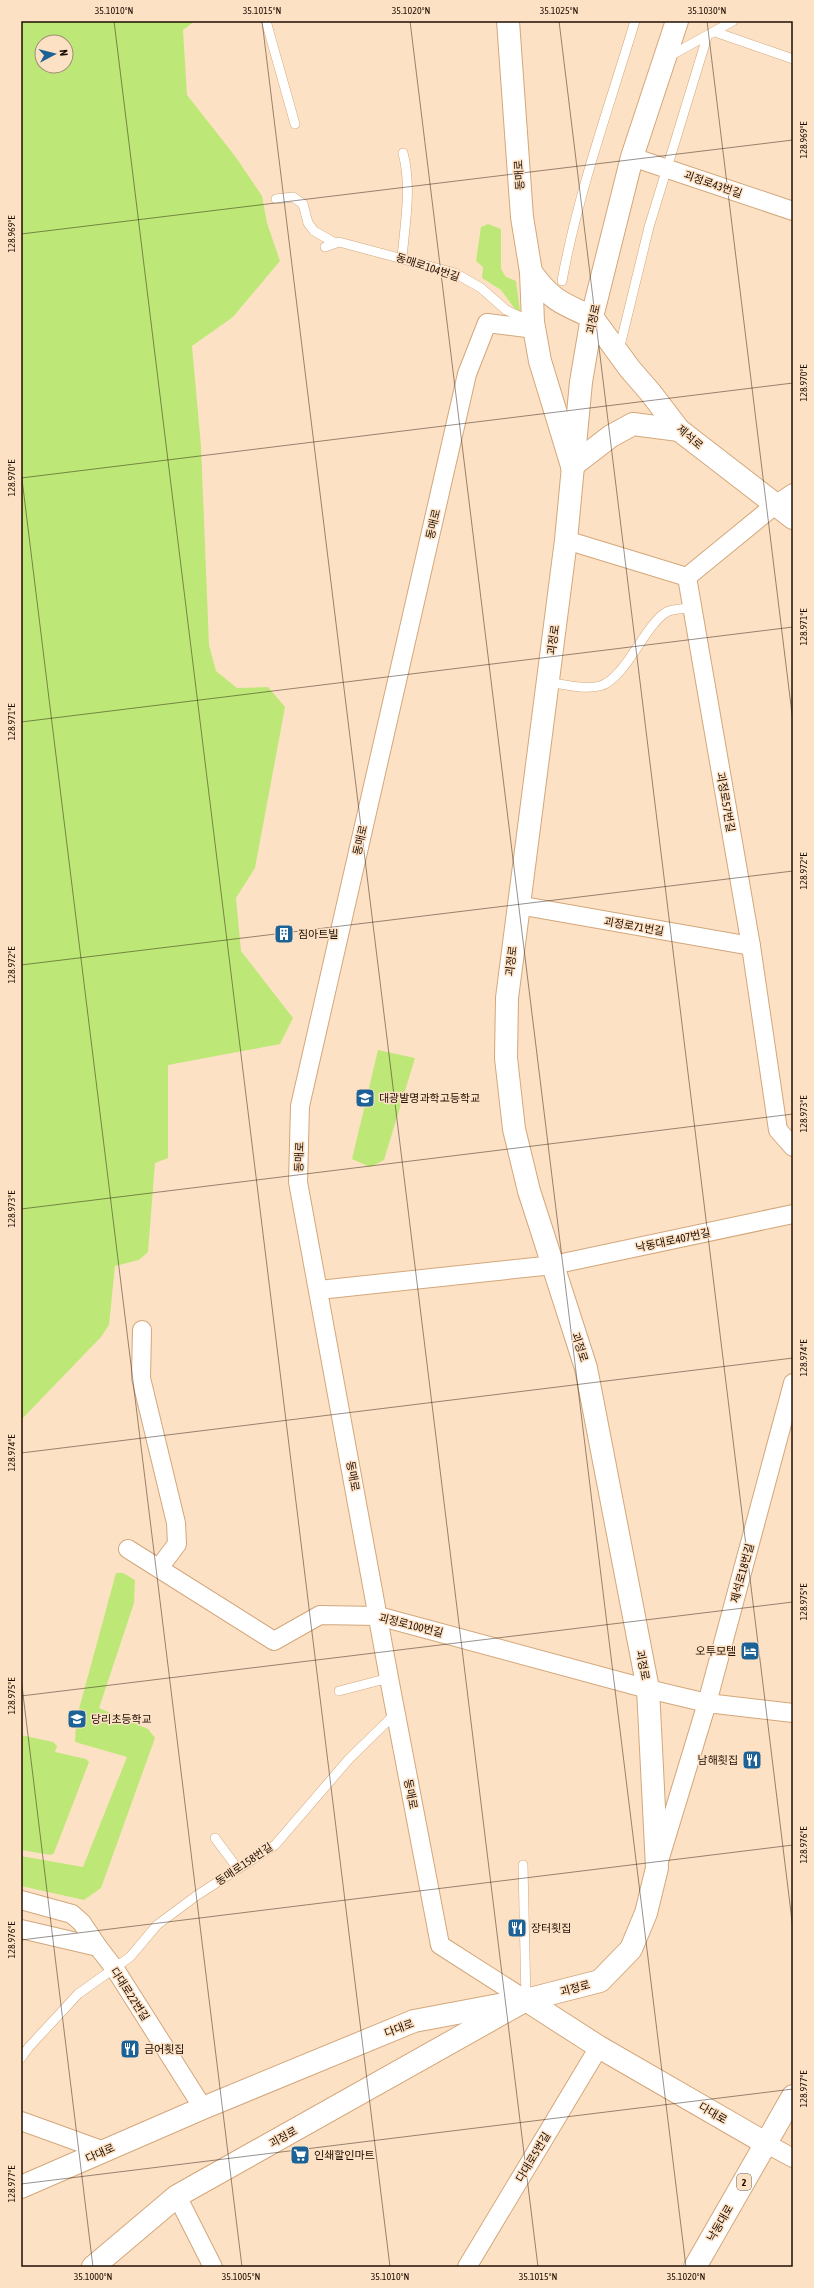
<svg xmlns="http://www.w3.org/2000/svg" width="814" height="2288" font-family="'Asap Condensed','Noto Sans KR',sans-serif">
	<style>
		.green { fill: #bde877; fill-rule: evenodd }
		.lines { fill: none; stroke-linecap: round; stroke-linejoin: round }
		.service-casing { stroke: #d3a77a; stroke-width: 10 }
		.minor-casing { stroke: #d3a77a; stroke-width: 20 }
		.tertiary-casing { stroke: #d3a77a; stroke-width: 24 }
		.secondary-casing { stroke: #d3a77a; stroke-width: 24 }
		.primary-casing { stroke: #d3a77a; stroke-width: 24 }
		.service { stroke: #fff; stroke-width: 9 }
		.minor { stroke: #fff; stroke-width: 18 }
		.tertiary { stroke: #fff; stroke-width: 22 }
		.secondary { stroke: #fff; stroke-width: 22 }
		.primary { stroke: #fff; stroke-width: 22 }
		.ticks { fill: none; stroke: #1d0d00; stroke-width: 1; stroke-opacity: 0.45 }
		.labels { text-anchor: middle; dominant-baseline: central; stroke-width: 3; stroke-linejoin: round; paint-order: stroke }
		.shield { fill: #fde1c5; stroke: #604d3b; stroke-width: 1 }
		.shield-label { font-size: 10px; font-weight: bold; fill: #1d0d00 }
		.street-label { font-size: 11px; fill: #1d0d00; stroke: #fde1c5 }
		.poi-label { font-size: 11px; fill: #1d0d00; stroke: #fde1c5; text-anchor: start }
		.neatline { fill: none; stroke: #1d0d00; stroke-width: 1.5 }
		.ticks-label { font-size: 10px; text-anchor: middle; fill: #1d0d00 }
	</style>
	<rect width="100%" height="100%" fill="#fde1c5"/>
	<g class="green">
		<path d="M 21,21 L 195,21 L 183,30 L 187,95 L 235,156 L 262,196 L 267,223 L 280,261 L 233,317 L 192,346 L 201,446 L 209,645 L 216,671 L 237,688 L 268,687 L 285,707 L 255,868 L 236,898 L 241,951 L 293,1018 L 280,1044 L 168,1065 L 168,1158 L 155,1163 L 148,1252 L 139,1260 L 115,1266 L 109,1325 L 101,1337 L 21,1420 ZM 42,42 L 66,42 L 66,66 L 42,66 Z"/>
		<polygon points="488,224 501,229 501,269 506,277 516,281 520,311 518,313 501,290 482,278 483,267 476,261 481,227"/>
		<polygon points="378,1050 415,1058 384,1160 370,1167 352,1159"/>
		<polygon points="116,1573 123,1573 135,1580 134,1603 99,1708 148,1729 155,1738 101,1888 84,1900 21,1886 21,1856 83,1867 127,1757 75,1742 76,1720"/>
		<polygon points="21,1735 53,1742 57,1746 55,1752 86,1759 89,1762 54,1853 51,1855 21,1850"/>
	</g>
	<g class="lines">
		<g class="service-casing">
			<g id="service">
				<polyline points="266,21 295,124"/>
				<polyline points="715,32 793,59"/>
				<polyline points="668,57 733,21"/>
				<polyline points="276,199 293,197 303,204 308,223 314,231 335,243"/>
				<polyline points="325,247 339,242 455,273 481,288 506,310 532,322"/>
				<path d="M 402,258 C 405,223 412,187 403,153"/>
				<path d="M 562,281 C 578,193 609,107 635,21"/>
				<polyline points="619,350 649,227 707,37"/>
				<path d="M 547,682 C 563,684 584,690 600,686 C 625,679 644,627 665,613 C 672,608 684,609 692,608"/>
				<polyline points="339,1691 389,1678"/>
				<polyline points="215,1838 238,1869"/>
				<polyline points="523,1865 526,2000"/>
				<polyline points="21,2058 29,2047 78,1994 130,1957 157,1925 196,1896 275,1845 349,1759 396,1713"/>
			</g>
		</g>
		<g class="minor-casing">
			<g id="minor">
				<polyline points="632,157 793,211"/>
				<polyline points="566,540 687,577 751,946 778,1130 793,1147"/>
				<polyline points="687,577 775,505 793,493"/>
				<polyline points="518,905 751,946"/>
				<polyline points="319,1290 553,1265 793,1214"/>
				<polyline points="142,1330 141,1378 176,1523 177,1544 159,1568"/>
				<polyline points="128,1549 274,1641 320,1615 378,1616 648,1689 707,1703 793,1383"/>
				<polyline points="659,1861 707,1703 793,1713"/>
				<polyline points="21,1900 72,1914 82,1923 98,1947"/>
				<polyline points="21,1929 98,1947 115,1969 203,2108"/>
				<polyline points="526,2000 440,1945 389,1678 298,1182 300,1106 467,374 487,323 535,329"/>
				<polyline points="21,2121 104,2151"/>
				<polyline points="767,2144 793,2158"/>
				<polyline points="177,2196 213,2267"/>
				<polyline points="467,2267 599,2047"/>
			</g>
		</g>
		<g class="tertiary-casing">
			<g id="tertiary">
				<polyline points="508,21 522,217 531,272 533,322 540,361 572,466"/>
				<path d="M 531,272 C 551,300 561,303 592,317"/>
			</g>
		</g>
		<g class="secondary-casing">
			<g id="secondary">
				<polyline points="592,317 630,369 650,392 679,430 793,518"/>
				<polyline points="572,466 611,436 633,424 679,430"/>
				<polyline points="21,2187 203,2108 414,2021 526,2000 599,2047 767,2144"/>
				<polyline points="93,2267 177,2196 526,2000 600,1981 631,1949 646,1913 657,1868 648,1689 586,1368 529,1191 514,1129 506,1058 507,998 566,540 581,382 592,317 632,157 677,21"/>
			</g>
		</g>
		<g class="primary-casing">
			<polyline id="primary" points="695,2267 793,2096"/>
		</g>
		<use href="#service" class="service"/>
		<use href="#minor" class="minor"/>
		<use href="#tertiary" class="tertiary"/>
		<use href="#secondary" class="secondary"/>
		<use href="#primary" class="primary"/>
	</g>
	<path class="ticks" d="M 114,21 L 390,2267M 262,21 L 538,2267M 410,21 L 686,2267M 559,21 L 793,1929M 707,21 L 793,722M 21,234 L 793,140M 21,471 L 242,2267M 21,478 L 793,383M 21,722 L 793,627M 21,965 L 793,871M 21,1209 L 793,1114M 21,1453 L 793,1358M 21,1678 L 93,2267M 21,1696 L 793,1602M 21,1940 L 793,1845M 21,2184 L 793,2089"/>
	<defs>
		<g id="building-square" transform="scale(1)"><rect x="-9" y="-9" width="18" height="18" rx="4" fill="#1d6297" stroke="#fde1c5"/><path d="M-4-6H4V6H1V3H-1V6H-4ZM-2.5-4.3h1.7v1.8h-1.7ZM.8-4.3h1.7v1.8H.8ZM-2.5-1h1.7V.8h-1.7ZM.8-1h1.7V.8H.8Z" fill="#fff"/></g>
		<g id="school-square" transform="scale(1)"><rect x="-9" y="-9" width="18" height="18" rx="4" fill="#1d6297" stroke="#fde1c5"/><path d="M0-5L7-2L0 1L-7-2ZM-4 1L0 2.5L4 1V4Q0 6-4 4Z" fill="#fff"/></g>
		<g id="hotel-square" transform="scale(1)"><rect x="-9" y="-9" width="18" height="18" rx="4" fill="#1d6297" stroke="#fde1c5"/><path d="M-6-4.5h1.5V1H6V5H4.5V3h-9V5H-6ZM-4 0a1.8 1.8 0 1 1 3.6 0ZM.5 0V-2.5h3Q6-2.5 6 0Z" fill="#fff"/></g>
		<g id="restaurant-square" transform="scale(1)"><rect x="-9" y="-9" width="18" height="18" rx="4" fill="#1d6297" stroke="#fde1c5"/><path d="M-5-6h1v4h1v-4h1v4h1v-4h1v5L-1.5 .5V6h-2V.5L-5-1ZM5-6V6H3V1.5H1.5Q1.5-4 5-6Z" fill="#fff"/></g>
		<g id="supermarket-square" transform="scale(1)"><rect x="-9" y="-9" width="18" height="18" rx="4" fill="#1d6297" stroke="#fde1c5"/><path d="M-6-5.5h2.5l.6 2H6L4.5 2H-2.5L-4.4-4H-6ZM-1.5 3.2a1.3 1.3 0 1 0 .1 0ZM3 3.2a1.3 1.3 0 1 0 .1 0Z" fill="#fff"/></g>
	</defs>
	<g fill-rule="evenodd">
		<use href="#building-square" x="284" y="934"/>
		<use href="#school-square" x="365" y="1098"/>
		<use href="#hotel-square" x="750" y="1651"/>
		<use href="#school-square" x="77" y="1719"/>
		<use href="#restaurant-square" x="752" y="1760"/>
		<use href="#restaurant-square" x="517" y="1928"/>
		<use href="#restaurant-square" x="130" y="2049"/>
		<use href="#supermarket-square" x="300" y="2155"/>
	</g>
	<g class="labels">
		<rect class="shield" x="737" y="2174" width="14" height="16" rx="3"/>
		<g class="shield-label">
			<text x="744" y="2182">2</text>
		</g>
		<g class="street-label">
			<text transform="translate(519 175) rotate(-94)">동매로</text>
			<text transform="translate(713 184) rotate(19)">괴정로43번길</text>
			<text transform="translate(428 267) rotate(18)">동매로104번길</text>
			<text transform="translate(593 319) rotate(-78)">괴정로</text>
			<text transform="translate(690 437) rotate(41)">제석로</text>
			<text transform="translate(433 524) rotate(-77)">동매로</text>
			<text transform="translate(553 640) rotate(-82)">괴정로</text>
			<text transform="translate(726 802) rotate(80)">괴정로57번길</text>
			<text transform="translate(360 840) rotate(-77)">동매로</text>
			<text transform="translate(634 926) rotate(10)">괴정로71번길</text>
			<text transform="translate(511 961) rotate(-83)">괴정로</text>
			<text transform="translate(299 1157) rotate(-88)">동매로</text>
			<text transform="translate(673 1240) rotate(-12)">낙동대로407번길</text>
			<text transform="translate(580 1347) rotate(72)">괴정로</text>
			<text transform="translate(353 1476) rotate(80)">동매로</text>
			<text transform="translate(742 1573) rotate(-75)">제석로18번길</text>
			<text transform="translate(411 1625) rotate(14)">괴정로100번길</text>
			<text transform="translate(643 1665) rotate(79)">괴정로</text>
			<text transform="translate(411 1794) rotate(79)">동매로</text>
			<text transform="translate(244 1864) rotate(-34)">동매로158번길</text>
			<text transform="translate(575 1988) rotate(-15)">괴정로</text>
			<text transform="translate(130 1994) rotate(57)">다대로22번길</text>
			<text transform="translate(399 2028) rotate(-21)">다대로</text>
			<text transform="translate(713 2113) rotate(30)">다대로</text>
			<text transform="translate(283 2137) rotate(-29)">괴정로</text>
			<text transform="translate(100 2153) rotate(-24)">다대로</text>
			<text transform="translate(533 2157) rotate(-59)">다대로5번길</text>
			<text transform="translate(720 2223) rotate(-60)">낙동대로</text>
		</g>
		<g class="poi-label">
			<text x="298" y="934">짐아트빌</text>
			<text x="379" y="1098">대광발명과학고등학교</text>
			<text x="736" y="1651" text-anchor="end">오투모텔</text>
			<text x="91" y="1719">당리초등학교</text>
			<text x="738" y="1760" text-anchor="end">남해횟집</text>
			<text x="531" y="1928">장터횟집</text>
			<text x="144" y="2049">금어횟집</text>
			<text x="314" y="2155">인쇄할인마트</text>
		</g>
	</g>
	<rect width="814" height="2288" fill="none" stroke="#fde1c5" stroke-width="44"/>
	<g transform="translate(54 54) rotate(83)"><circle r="19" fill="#fde1c5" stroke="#a38c76"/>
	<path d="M0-3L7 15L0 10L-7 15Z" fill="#1d6297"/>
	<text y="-6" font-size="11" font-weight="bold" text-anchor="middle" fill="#1d0d00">N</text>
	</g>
	<rect x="22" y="22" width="770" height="2244" class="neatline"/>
	<g class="ticks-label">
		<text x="114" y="14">35.1010°N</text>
		<text x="262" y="14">35.1015°N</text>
		<text x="411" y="14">35.1020°N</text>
		<text x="559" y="14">35.1025°N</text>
		<text x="707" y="14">35.1030°N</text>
		<text transform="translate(803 140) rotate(-90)" y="4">128.969°E</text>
		<text transform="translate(11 234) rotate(-90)" y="4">128.969°E</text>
		<text transform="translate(803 383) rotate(-90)" y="4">128.970°E</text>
		<text transform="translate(11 478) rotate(-90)" y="4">128.970°E</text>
		<text transform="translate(803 627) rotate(-90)" y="4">128.971°E</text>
		<text transform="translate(11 722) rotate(-90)" y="4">128.971°E</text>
		<text transform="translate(803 871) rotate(-90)" y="4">128.972°E</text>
		<text transform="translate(11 965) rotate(-90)" y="4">128.972°E</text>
		<text transform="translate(803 1114) rotate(-90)" y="4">128.973°E</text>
		<text transform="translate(11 1209) rotate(-90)" y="4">128.973°E</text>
		<text transform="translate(803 1358) rotate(-90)" y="4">128.974°E</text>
		<text transform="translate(11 1453) rotate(-90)" y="4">128.974°E</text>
		<text transform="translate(803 1602) rotate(-90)" y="4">128.975°E</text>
		<text transform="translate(11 1696) rotate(-90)" y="4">128.975°E</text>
		<text transform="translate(803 1845) rotate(-90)" y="4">128.976°E</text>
		<text transform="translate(11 1940) rotate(-90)" y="4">128.976°E</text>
		<text transform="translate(803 2089) rotate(-90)" y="4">128.977°E</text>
		<text transform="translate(11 2184) rotate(-90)" y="4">128.977°E</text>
		<text x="93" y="2280">35.1000°N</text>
		<text x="241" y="2280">35.1005°N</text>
		<text x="390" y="2280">35.1010°N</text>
		<text x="538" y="2280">35.1015°N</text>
		<text x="686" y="2280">35.1020°N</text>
	</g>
</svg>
